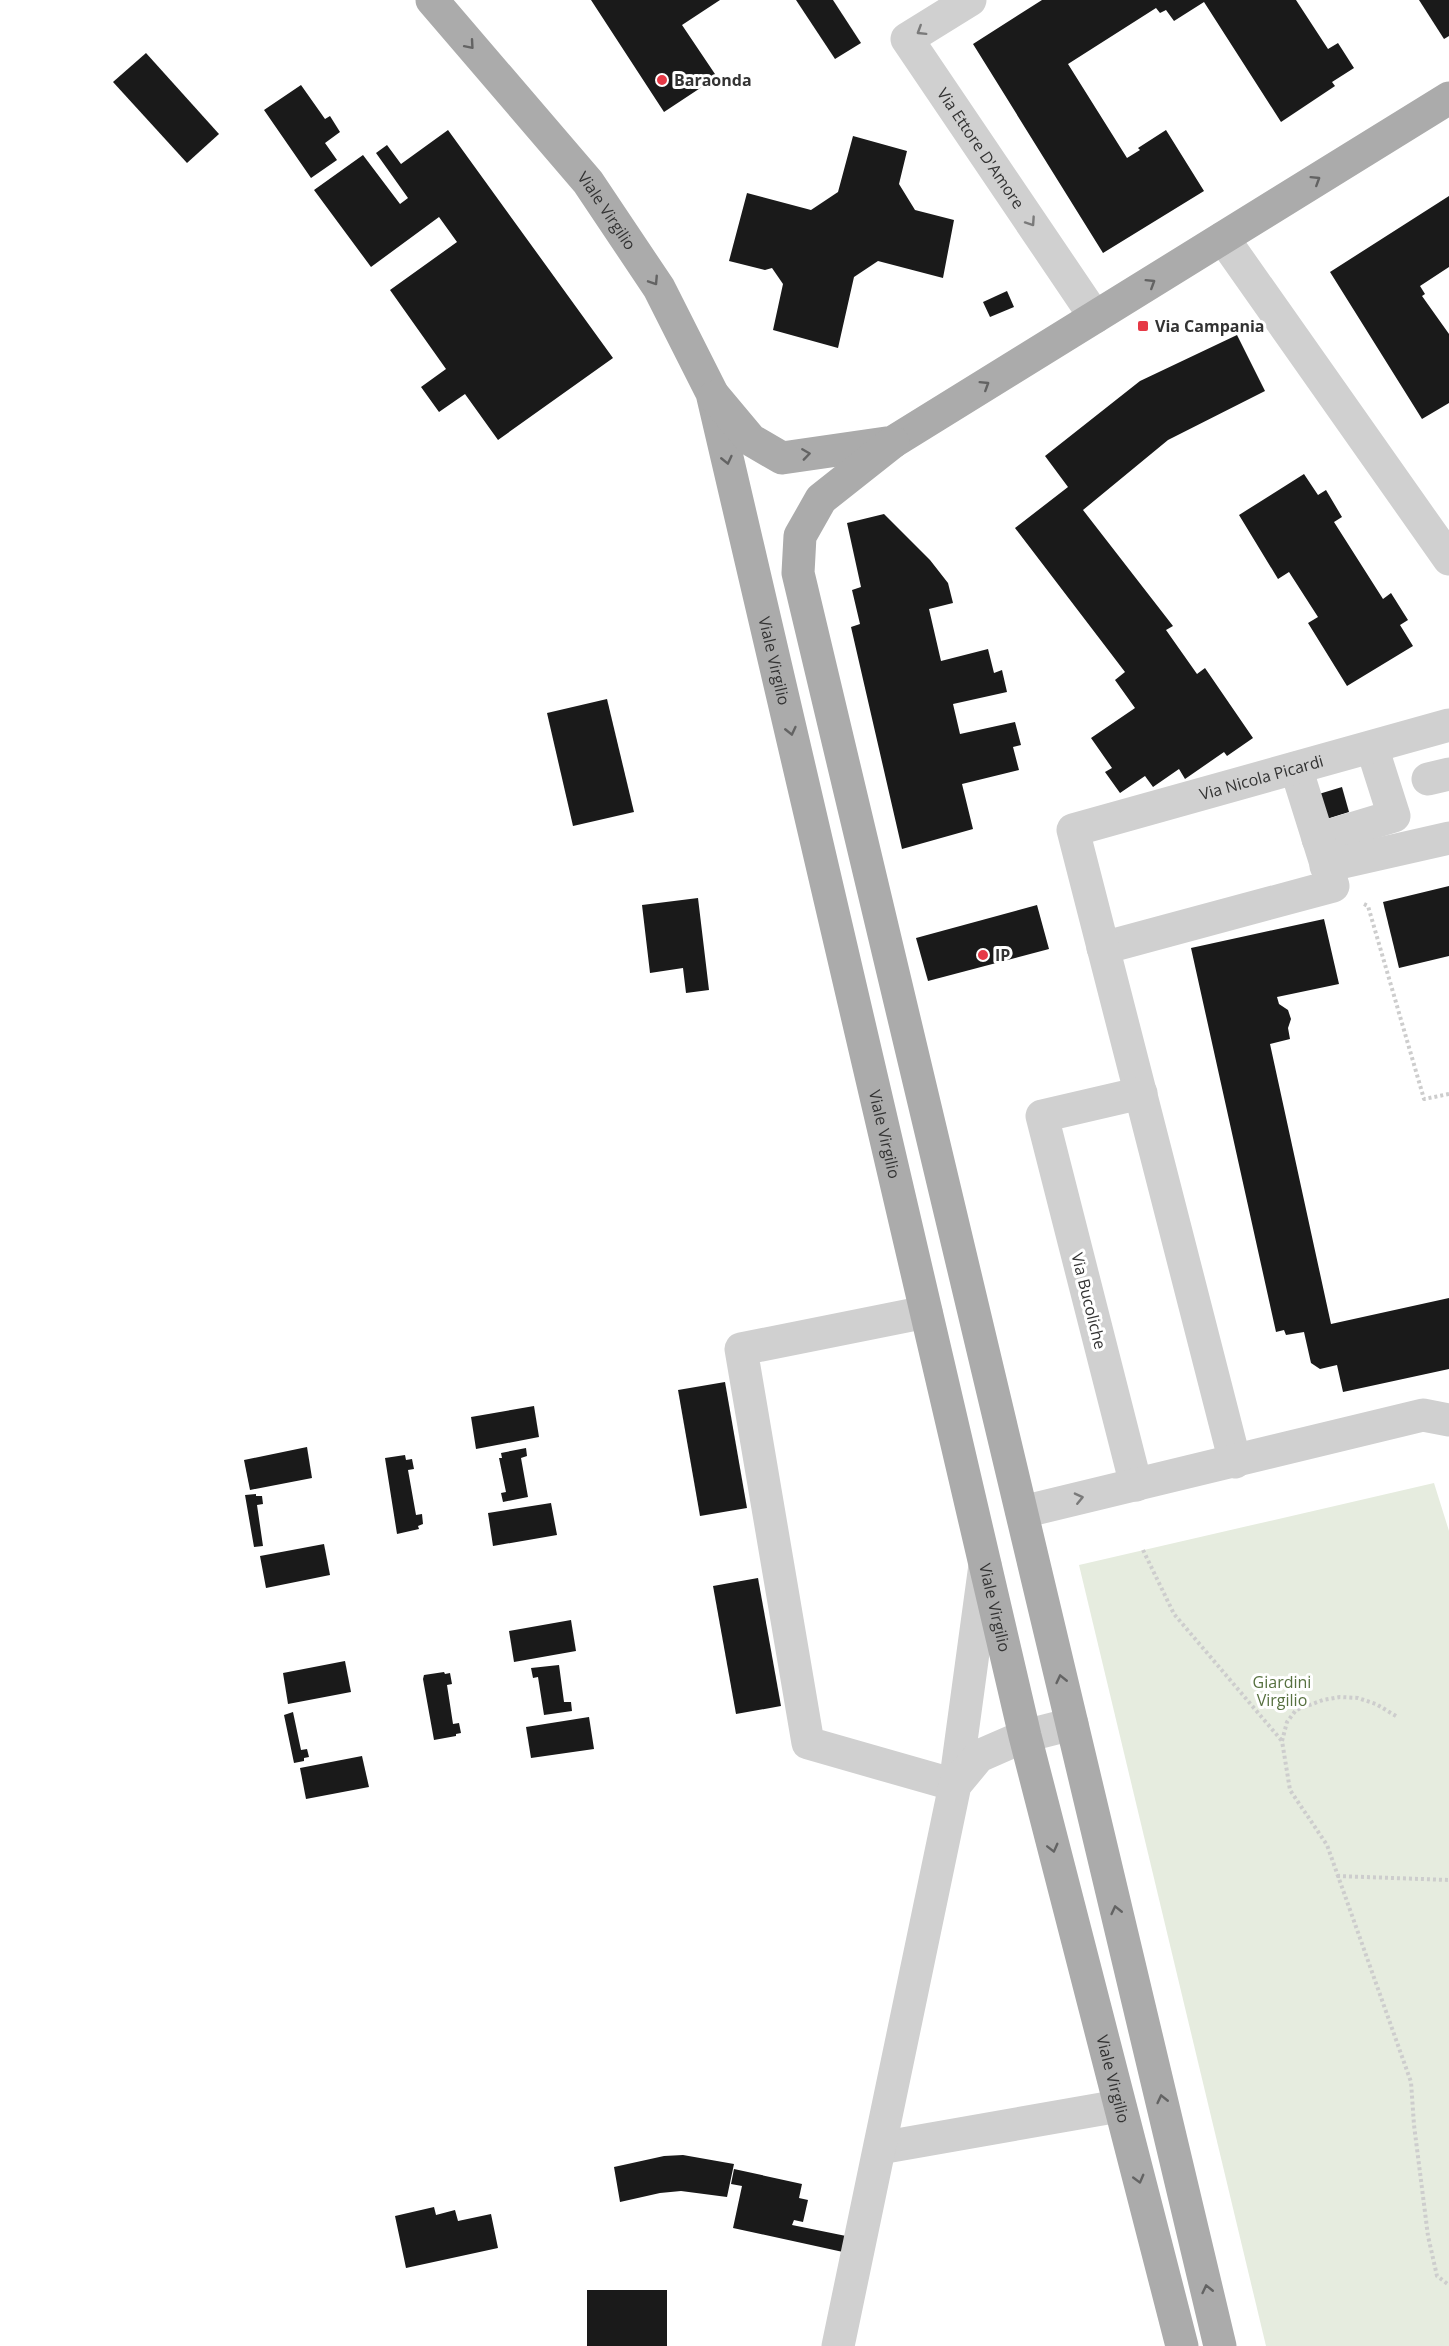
<svg xmlns="http://www.w3.org/2000/svg" width="1449" height="2346" font-family="'Open Sans',sans-serif">
	<style>
		.green { fill: #e6ecdf }
		.building { fill: #1a1a1a }
		.lines { fill: none; stroke-linecap: round; stroke-linejoin: round }
		.path { stroke: #cdcdcd; stroke-width: 4; stroke-dasharray: 3 3; stroke-linecap: butt }
		.minor { stroke: #d0d0d0; stroke-width: 33 }
		.major { stroke: #ababab; stroke-width: 33 }
		.oneway { stroke: #7a7a7a }
		.oneway2 { stroke: #636363 }
		.poi-dot { fill: #e63946; stroke: #fff; stroke-width: 2 }
		.labels { text-anchor: middle; dominant-baseline: central; stroke-width: 6; stroke-linejoin: round; paint-order: stroke }
		.poi-label { font-size: 16px; font-weight: bold; fill: #333; stroke: #fff; text-anchor: start }
		.street-label { font-size: 16px; fill: #333; stroke: #fff }
		.park-label { font-size: 16px; fill: #56703f; stroke: #fff }
	</style>
	<rect width="100%" height="100%" fill="#fff"/>
	<polygon class="green" points="1434,1483 1449,1531 1449,2346 1266,2346 1079,1565"/>
	<g class="building">
		<polygon points="591,0 720,0 682,25 717,77 664,112"/>
		<polygon points="796,0 833,0 861,43 835,59"/>
		<polygon points="1042,0 1296,0 1328,49 1338,43 1354,68 1332,82 1335,86 1281,122 1204,2 1174,21 1166,10 1160,13 1156,8 1068,64 1127,158 1140,150 1138,148 1166,130 1204,191 1103,253 973,44"/>
		<polygon points="1419,0 1449,0 1449,36 1444,39"/>
		<polygon points="146,53 219,134 187,163 113,82"/>
		<polygon points="301,85 325,119 330,116 340,132 325,143 337,160 311,178 264,110"/>
		<polygon points="448,130 613,358 498,440 465,394 439,412 421,387 446,369 390,290 457,242 439,217 371,267 314,190 363,155 400,204 408,198 376,153 387,145 401,164"/>
		<polygon points="853,136 907,151 899,184 915,210 954,220 943,278 878,261 854,277 838,348 773,330 783,284 772,268 765,270 729,261 747,193 811,210 838,192"/>
		<polygon points="1449,196 1449,267 1420,286 1425,294 1422,296 1449,334 1449,403 1422,419 1330,272"/>
		<polygon points="1007,291 1014,307 990,317 983,302"/>
		<polygon points="1237,335 1265,391 1168,440 1083,510 1173,626 1166,630 1197,674 1205,668 1253,738 1227,756 1224,752 1185,779 1179,769 1153,787 1145,776 1120,793 1105,772 1112,768 1091,738 1135,708 1115,680 1125,672 1015,528 1068,487 1045,456 1140,381"/>
		<polygon points="1304,474 1318,495 1326,490 1342,517 1334,522 1383,599 1391,593 1408,620 1400,625 1413,646 1347,686 1308,623 1318,617 1289,572 1278,579 1239,515"/>
		<polygon points="884,514 930,560 948,583 953,603 929,609 941,661 988,649 994,673 1002,670 1007,692 953,704 960,734 1015,722 1021,745 1013,747 1019,770 962,784 973,829 902,849 851,627 860,624 852,590 861,587 847,523"/>
		<polygon points="607,699 634,812 573,826 547,713"/>
		<polygon points="1342,787 1349,812 1317,822 1309,797"/>
		<polygon points="1449,886 1449,956 1399,968 1383,902"/>
		<polygon points="698,898 709,990 686,993 683,968 650,973 642,905"/>
		<polygon points="1037,905 1049,949 928,981 916,938"/>
		<polygon points="1324,919 1339,984 1277,997 1279,1004 1288,1010 1291,1019 1288,1028 1290,1039 1270,1044 1331,1324 1449,1298 1449,1369 1343,1392 1337,1365 1320,1369 1311,1363 1304,1332 1286,1335 1284,1330 1276,1332 1191,948"/>
		<polygon points="725,1382 747,1508 700,1516 678,1390"/>
		<polygon points="534,1406 539,1437 476,1449 471,1417"/>
		<polygon points="307,1447 312,1478 250,1490 244,1460"/>
		<polygon points="526,1448 527,1456 521,1458 528,1497 503,1502 501,1493 506,1492 499,1458 502,1458 501,1453"/>
		<polygon points="405,1455 406,1460 412,1459 414,1469 408,1470 416,1515 422,1514 423,1524 418,1526 419,1529 397,1534 385,1458"/>
		<polygon points="256,1494 256,1496 262,1496 263,1504 257,1505 263,1546 254,1547 245,1495"/>
		<polygon points="551,1503 557,1535 493,1546 488,1513"/>
		<polygon points="324,1544 330,1575 266,1588 260,1556"/>
		<polygon points="758,1578 781,1706 736,1714 713,1586"/>
		<polygon points="571,1620 576,1651 514,1662 509,1631"/>
		<polygon points="345,1661 351,1692 288,1704 283,1673"/>
		<polygon points="559,1665 564,1702 571,1702 572,1711 544,1715 538,1677 533,1678 531,1668"/>
		<polygon points="444,1672 445,1674 450,1673 452,1684 447,1685 453,1724 459,1723 461,1733 456,1734 456,1736 434,1740 423,1679 424,1675"/>
		<polygon points="293,1712 301,1750 307,1749 309,1757 304,1758 304,1761 294,1763 284,1715"/>
		<polygon points="589,1717 594,1749 531,1758 526,1727"/>
		<polygon points="362,1756 369,1787 306,1799 300,1768"/>
		<polygon points="683,2155 734,2164 727,2197 681,2191 660,2193 620,2202 614,2167 664,2156"/>
		<polygon points="734,2169 802,2184 799,2198 808,2200 803,2222 794,2220 792,2225 846,2236 843,2252 733,2228 742,2186 731,2184"/>
		<polygon points="434,2207 436,2215 455,2210 458,2221 491,2214 498,2248 406,2268 395,2216"/>
		<rect x="587" y="2290" width="80" height="56"/>
	</g>
	<g class="lines">
		<g class="path">
			<polyline points="1364,904 1368,906 1424,1099 1449,1094"/>
			<polyline points="1143,1550 1174,1614 1282,1741"/>
			<polyline points="1396,1716 1376,1704 1358,1698 1340,1697 1323,1700 1296,1710 1287,1722 1282,1741 1290,1790 1327,1845 1411,2082 1414,2125 1428,2236 1437,2276 1449,2285"/>
			<polyline points="1337,1876 1449,1880"/>
		</g>
		<g class="minor">
			<path id="s1" d="M 970,0 L 907,39 L 1095,317"/>
			<polyline points="1223,238 1449,559"/>
			<polyline points="1428,779 1449,774"/>
			<polyline points="1318,839 1394,816 1372,747"/>
			<polyline points="1326,866 1449,838"/>
			<polyline points="1103,948 1333,886 1296,768"/>
			<polyline points="926,1312 741,1349 808,1743 955,1785 985,1565"/>
			<path id="s2" d="M 1235,1462 L 1073,830 L 1449,725"/>
			<polyline points="1136,1485 1042,1116 1141,1093"/>
			<polyline points="1022,1512 1423,1415 1449,1420"/>
			<polyline points="880,2148 1119,2106"/>
			<polyline points="838,2346 955,1785 979,1756 1025,1736 1072,1724"/>
		</g>
		<g class="major">
			<path id="s3" d="M 432,0 L 588,182 L 659,288 L 712,393 L 1025,1736 L 1182,2346"/>
			<polyline points="715,397 751,440 782,458 893,442 1449,98"/>
			<polyline points="893,442 821,499 800,536 798,573 1220,2346"/>
		</g>
	</g>
	<defs><path id="oneway-chevron" d="M-2-3.5L2.5 0L-2 3.5" fill="none" stroke-width="1.6" stroke-linecap="round" stroke-linejoin="round" transform="scale(1.5)"/></defs>
	<g class="oneway">
		<use href="#oneway-chevron" transform="translate(921 31) rotate(148)"/>
		<use href="#oneway-chevron" transform="translate(1031 222) rotate(56)"/>
		<use href="#oneway-chevron" transform="translate(1079 1498) rotate(-13)"/>
	</g>
	<g class="oneway2">
		<use href="#oneway-chevron" transform="translate(470 45) rotate(49)"/>
		<use href="#oneway-chevron" transform="translate(1316 180) rotate(-32)"/>
		<use href="#oneway-chevron" transform="translate(654 281) rotate(57)"/>
		<use href="#oneway-chevron" transform="translate(1151 283) rotate(-32)"/>
		<use href="#oneway-chevron" transform="translate(985 385) rotate(-32)"/>
		<use href="#oneway-chevron" transform="translate(806 454) rotate(-8)"/>
		<use href="#oneway-chevron" transform="translate(727 460) rotate(77)"/>
		<use href="#oneway-chevron" transform="translate(791 731) rotate(77)"/>
		<use href="#oneway-chevron" transform="translate(1061 1679) rotate(-103)"/>
		<use href="#oneway-chevron" transform="translate(1053 1848) rotate(76)"/>
		<use href="#oneway-chevron" transform="translate(1116 1910) rotate(-103)"/>
		<use href="#oneway-chevron" transform="translate(1162 2099) rotate(-103)"/>
		<use href="#oneway-chevron" transform="translate(1139 2179) rotate(75)"/>
		<use href="#oneway-chevron" transform="translate(1207 2289) rotate(-103)"/>
	</g>
	<g class="poi-dot">
		<circle cx="662" cy="80" r="6"/>
		<rect x="1137" y="320" width="12" height="12" rx="3"/>
		<circle cx="983" cy="955" r="6"/>
	</g>
	<g class="labels">
		<g class="poi-label">
			<text x="674" y="80">Baraonda</text>
			<text x="1155" y="326">Via Campania</text>
			<text x="995" y="955">IP</text>
		</g>
		<g class="street-label">
			<text stroke="none"><textPath href="#s1" startOffset="206">Via Ettore D'Amore</textPath></text>
			<text stroke="none"><textPath href="#s3" startOffset="274">Viale Virgilio</textPath></text>
			<text stroke="none"><textPath href="#s3" startOffset="760">Viale Virgilio</textPath></text>
			<text stroke="none"><textPath href="#s2" startOffset="848">Via Nicola Picardi</textPath></text>
			<text stroke="none"><textPath href="#s3" startOffset="1246">Viale Virgilio</textPath></text>
			<text transform="translate(1089 1301) rotate(76)">Via Bucoliche</text>
			<text stroke="none"><textPath href="#s3" startOffset="1732">Viale Virgilio</textPath></text>
			<text stroke="none"><textPath href="#s3" startOffset="2218">Viale Virgilio</textPath></text>
		</g>
		<g class="park-label">
			<text x="1282" y="1682">Giardini<tspan x="1282" dy="18">Virgilio</tspan></text>
		</g>
	</g>
</svg>
